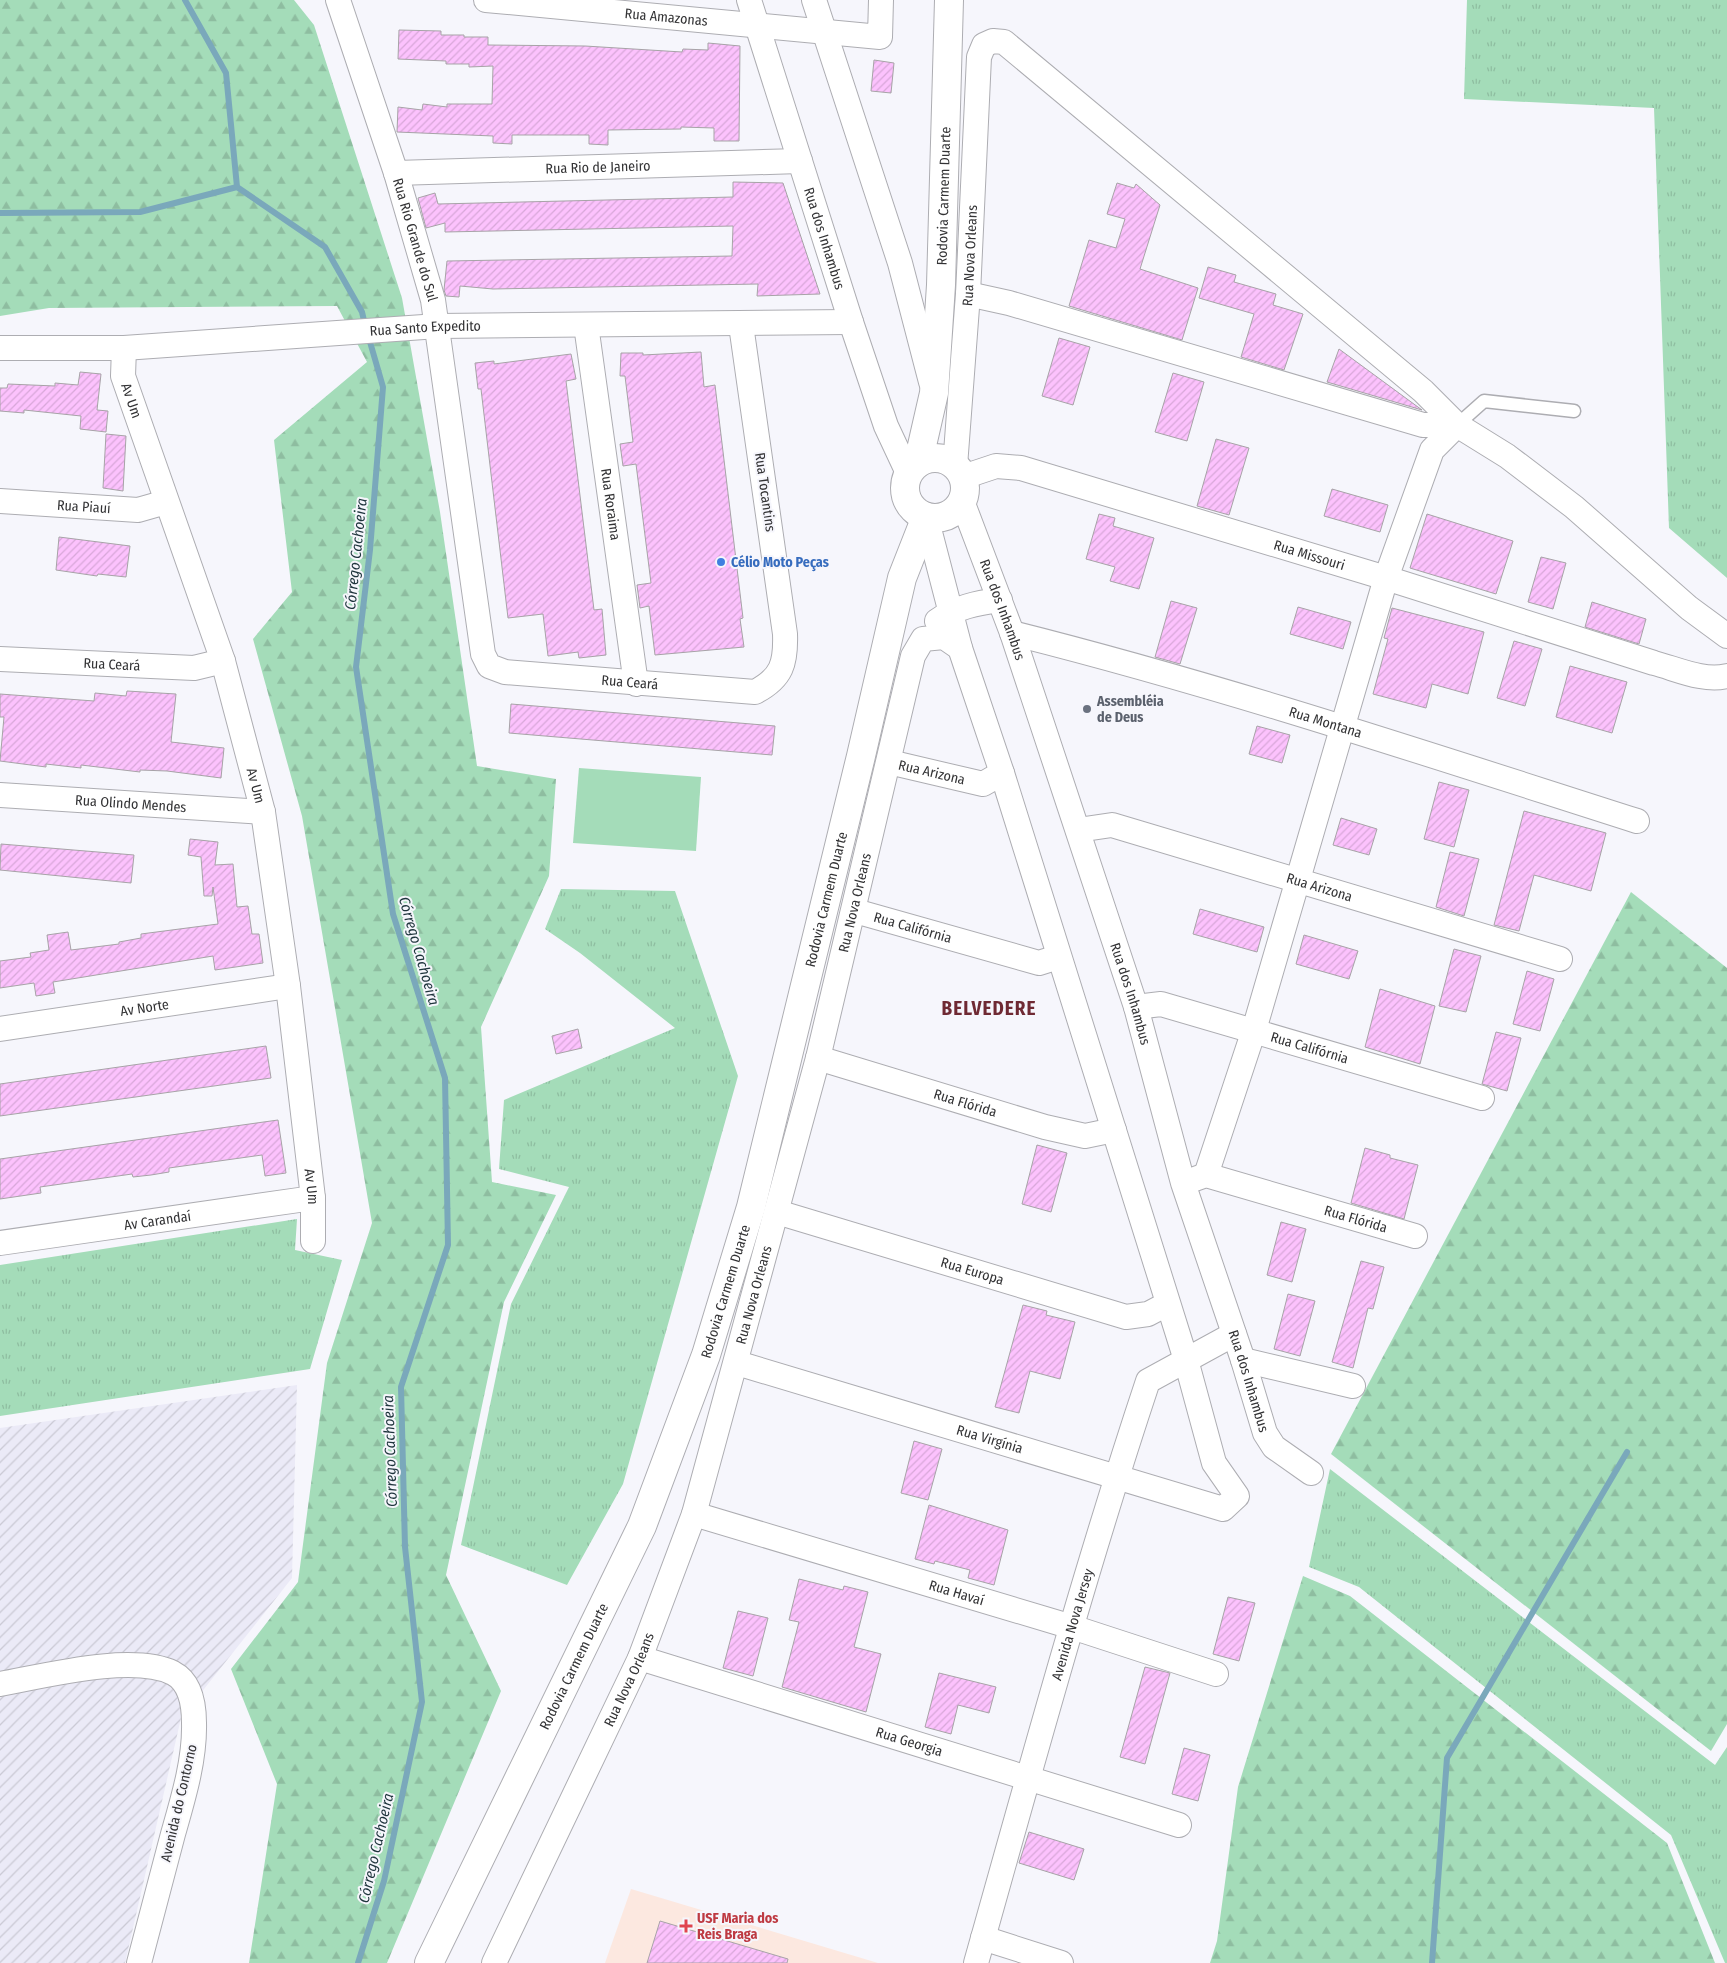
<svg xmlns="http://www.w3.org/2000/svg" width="1727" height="1963" font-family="'Fira Sans Condensed',sans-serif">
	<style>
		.industrial { fill: url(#industrial-furrows) }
		.medical { fill: #fce8e0 }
		.grass { fill: url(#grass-tufts) }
		.forest { fill: url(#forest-firs) }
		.pitch { fill: #a4dcb9 }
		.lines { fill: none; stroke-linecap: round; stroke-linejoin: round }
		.stream { stroke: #7aa8bb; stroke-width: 6 }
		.building { fill: url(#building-hatch); stroke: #a7a3a7 }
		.service-casing { stroke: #adadb2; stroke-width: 15 }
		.minor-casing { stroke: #adadb2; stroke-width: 26 }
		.tertiary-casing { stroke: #adadb2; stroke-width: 30 }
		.service { stroke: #fff; stroke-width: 12 }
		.minor { stroke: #fff; stroke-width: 24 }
		.tertiary { stroke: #fff; stroke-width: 28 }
		.shop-dot { fill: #3f7fe0; stroke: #f6f6fc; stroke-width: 2 }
		.worship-dot { fill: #6b7280; stroke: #f6f6fc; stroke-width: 2 }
		.health-dot { fill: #e0444e; stroke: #f6f6fc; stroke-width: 2 }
		.labels { text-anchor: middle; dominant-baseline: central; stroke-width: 4; stroke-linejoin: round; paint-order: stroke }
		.street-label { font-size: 14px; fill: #333335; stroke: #f6f6fc }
		.shop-label { font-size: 14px; font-weight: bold; fill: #366cbe; stroke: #f6f6fc; text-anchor: start }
		.worship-label { font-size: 14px; font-weight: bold; fill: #5b616d; stroke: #f6f6fc; text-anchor: start }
		.health-label { font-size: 14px; font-weight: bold; fill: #be3a42; stroke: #f6f6fc; text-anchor: start }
		.water-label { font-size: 15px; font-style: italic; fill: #1e343c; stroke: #f6f6fc }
		.district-label { font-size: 19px; font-weight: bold; letter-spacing: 1px; fill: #6f2933; stroke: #f6f6fc }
	</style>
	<defs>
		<pattern id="industrial-furrows" width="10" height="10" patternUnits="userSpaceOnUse" patternTransform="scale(1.25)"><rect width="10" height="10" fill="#ebeaf7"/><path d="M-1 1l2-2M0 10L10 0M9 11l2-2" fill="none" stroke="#cac9d4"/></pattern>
		<pattern id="grass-tufts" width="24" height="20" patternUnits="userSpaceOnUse" patternTransform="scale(1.25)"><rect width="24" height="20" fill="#a4dcb9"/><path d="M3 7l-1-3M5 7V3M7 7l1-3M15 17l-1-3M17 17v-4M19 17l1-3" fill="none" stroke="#8ebda0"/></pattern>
		<pattern id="forest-firs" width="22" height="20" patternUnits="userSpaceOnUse" patternTransform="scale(1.25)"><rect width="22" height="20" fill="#a4dcb9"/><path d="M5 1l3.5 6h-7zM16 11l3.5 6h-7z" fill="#8ebda0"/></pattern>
		<pattern id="building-hatch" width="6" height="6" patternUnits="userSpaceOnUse" patternTransform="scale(1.25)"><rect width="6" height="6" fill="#fcc2fd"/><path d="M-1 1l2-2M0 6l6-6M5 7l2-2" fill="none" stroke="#d8a7d9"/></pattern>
	</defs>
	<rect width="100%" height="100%" fill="#f6f6fc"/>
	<polygon class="industrial" points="297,1385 292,1578 181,1718 125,1963 0,1963 0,1428"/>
	<polygon class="medical" points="631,1889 878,1963 605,1963"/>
	<g class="grass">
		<polygon points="1467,0 1727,0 1727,578 1669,528 1654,108 1464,99"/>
		<polygon points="561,889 675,891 738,1076 623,1484 567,1585 461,1545 511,1304 569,1187 499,1169 504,1100 675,1028 580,953 545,929"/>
		<polygon points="297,1219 295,1250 342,1260 310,1369 0,1416 0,1265"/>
		<polygon points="1330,1469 1715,1765 1727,1747 1727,1963 1725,1963 1671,1835 1359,1587 1309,1567"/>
	</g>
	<g class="forest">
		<polygon points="0,0 294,0 314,25 402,298 440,512 477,766 556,779 549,876 481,1027 492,1182 556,1195 504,1302 446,1575 501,1691 387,1963 249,1963 277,1784 231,1669 298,1582 327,1363 372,1223 302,816 253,639 292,592 274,440 367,362 337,306 49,308 0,316"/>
		<polygon points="1631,892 1727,968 1727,1724 1711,1751 1331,1454"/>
		<polygon points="1303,1576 1350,1596 1667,1843 1715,1963 1210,1963 1217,1941 1238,1787"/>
	</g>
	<polygon class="pitch" points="579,768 701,777 696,851 573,843"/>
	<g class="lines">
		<g class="stream">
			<polyline points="185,0 226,73 237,187 325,247 362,312 365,325"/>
			<polyline points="0,213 140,212 237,187"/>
			<polyline points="358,1963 384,1881 422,1702 405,1547 401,1387 448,1245 445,1078 393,914 356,667 370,550 383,387 368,335"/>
			<polyline points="1432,1963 1447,1758 1627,1452"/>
		</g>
	</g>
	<g class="building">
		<polygon points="399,30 441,31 441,35 464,35 464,37 488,37 488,45 585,46 682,52 683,49 708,50 708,43 740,46 739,141 714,141 714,128 681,127 681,129 608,130 608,145 589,144 589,135 512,135 512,144 493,143 493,136 397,132 398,107 422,110 423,104 447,107 447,104 492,104 493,66 469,67 469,64 446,64 446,61 398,59"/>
		<polygon points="874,60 894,63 891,93 871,91"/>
		<polygon points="733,182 783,183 820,294 757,296 758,284 493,289 460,286 459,297 446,296 444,290 447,261 732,256 733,226 445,232 445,223 426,228 418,198 435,193 438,204 733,197"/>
		<polygon points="1117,183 1134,188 1136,184 1160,205 1140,269 1198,288 1182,340 1069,306 1089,240 1116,248 1125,219 1107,214"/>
		<polygon points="1208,267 1236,275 1234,282 1276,294 1273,305 1303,314 1284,370 1241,357 1254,314 1199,298"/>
		<polygon points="1059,338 1090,347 1073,405 1042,396"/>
		<polygon points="1339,349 1422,410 1327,382"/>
		<polygon points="701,352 704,387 715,385 743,618 740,619 744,647 655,655 649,606 640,608 637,585 651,583 636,464 623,466 620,444 633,442 625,376 620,376 621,353 643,353 643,355"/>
		<polygon points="571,354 576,379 566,381 594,610 602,609 606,655 579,658 578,652 548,656 543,614 508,618 481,389 478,389 475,363 494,361 494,364"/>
		<polygon points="80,372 101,374 97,410 108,411 106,432 80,429 81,416 24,410 24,413 0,411 0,388 7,388 8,384 55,386 55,383 78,385"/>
		<polygon points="1173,373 1204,382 1187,441 1155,432"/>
		<polygon points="106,434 126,436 123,491 103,488"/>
		<polygon points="1216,439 1249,448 1229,515 1197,506"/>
		<polygon points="1332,489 1388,505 1380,532 1324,516"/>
		<polygon points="1099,514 1115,518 1113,526 1154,538 1139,589 1110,581 1115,567 1086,559"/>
		<polygon points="1427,514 1513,541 1496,594 1410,568"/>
		<polygon points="59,537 130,546 126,577 98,574 97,576 56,570"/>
		<polygon points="1541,557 1566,563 1553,609 1528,602"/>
		<polygon points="1171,601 1197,608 1180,664 1155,657"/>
		<polygon points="1592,602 1646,619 1639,644 1585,627"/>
		<polygon points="1298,607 1351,622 1343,649 1290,634"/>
		<polygon points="1392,608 1484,632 1468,694 1432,684 1426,708 1373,694 1388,639 1384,638"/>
		<polygon points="1514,641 1542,649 1525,706 1497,698"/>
		<polygon points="1570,666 1627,682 1612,733 1556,717"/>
		<polygon points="127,691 176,694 171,742 224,748 221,778 167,771 140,770 140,772 81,765 81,768 46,764 46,767 0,761 4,717 0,717 0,694 94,701 95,693 126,696"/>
		<polygon points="511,704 775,726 772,755 509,733"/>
		<polygon points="1257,726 1290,735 1282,763 1249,754"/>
		<polygon points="1439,782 1469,790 1454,847 1424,839"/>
		<polygon points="1524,811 1606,833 1591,891 1534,875 1519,931 1494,925"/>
		<polygon points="1341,818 1377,829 1369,855 1333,845"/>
		<polygon points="190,839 218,842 215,865 233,864 237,907 248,906 252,934 259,934 263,963 215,970 213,956 53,982 55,993 36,996 34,983 0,988 0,961 31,957 30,953 49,950 47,935 68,932 71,950 119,944 119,942 141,938 141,934 218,924 213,887 212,896 204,896 201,857 188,855"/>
		<polygon points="1,844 134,855 131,883 0,870"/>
		<polygon points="1450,852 1479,859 1464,916 1436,907"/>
		<polygon points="1200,909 1264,927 1257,952 1193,934"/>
		<polygon points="1304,935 1358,951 1349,979 1296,964"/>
		<polygon points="1454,949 1481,956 1466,1012 1439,1006"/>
		<polygon points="1527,971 1554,979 1540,1031 1513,1024"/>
		<polygon points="1380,989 1435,1006 1420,1064 1365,1047"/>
		<polygon points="578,1029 582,1048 556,1054 552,1036"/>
		<polygon points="1496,1032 1521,1038 1507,1091 1482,1084"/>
		<polygon points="266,1046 271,1078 0,1116 0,1084"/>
		<polygon points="278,1120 286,1173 265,1176 262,1155 169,1168 169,1172 151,1175 133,1177 132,1174 40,1187 41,1193 0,1199 0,1159"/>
		<polygon points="1037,1145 1067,1153 1051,1212 1022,1204"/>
		<polygon points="1365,1148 1390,1155 1390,1158 1418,1165 1404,1219 1351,1203"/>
		<polygon points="1281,1222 1306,1229 1292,1282 1267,1275"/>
		<polygon points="1361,1261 1384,1267 1373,1309 1368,1308 1353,1368 1332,1362"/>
		<polygon points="1288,1294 1315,1301 1300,1356 1274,1349"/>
		<polygon points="1023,1305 1047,1311 1046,1315 1075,1322 1060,1379 1030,1371 1019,1413 995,1407"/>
		<polygon points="914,1441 942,1449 928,1500 901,1493"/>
		<polygon points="929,1505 1008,1530 994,1585 968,1578 970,1570 935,1561 934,1564 915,1559"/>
		<polygon points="799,1579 843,1590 844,1586 868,1592 854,1647 881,1654 866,1712 782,1687 799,1622 789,1620"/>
		<polygon points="1228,1597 1255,1603 1239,1661 1213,1654"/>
		<polygon points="738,1611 768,1618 753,1676 723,1668"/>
		<polygon points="1145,1667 1170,1673 1145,1764 1120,1757"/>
		<polygon points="939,1673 996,1687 989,1713 958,1705 951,1734 925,1727"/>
		<polygon points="1184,1748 1210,1755 1198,1801 1172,1794"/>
		<polygon points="1029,1832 1084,1849 1074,1880 1019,1863"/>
		<polygon points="660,1921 788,1959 787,1963 647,1963"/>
	</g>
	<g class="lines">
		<g class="service-casing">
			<polyline id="service" points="1457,425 1484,401 1574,411"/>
		</g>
		<g class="minor-casing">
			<g id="minor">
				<path id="s1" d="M 338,0 L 396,173 L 433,300 L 483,654 L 489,666 L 505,672 L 755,692 C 782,678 786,663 785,634 L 741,325"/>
				<path id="s2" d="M 486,0 L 880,37 L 881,0"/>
				<path id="s3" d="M 749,0 L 851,322 L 886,426 L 908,473"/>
				<polyline points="814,0 900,263 931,382"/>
				<path id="s4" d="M 396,173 L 800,161"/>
				<polyline points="968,294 1009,303 1423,425 1457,425"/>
				<path id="s5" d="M 586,325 L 636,684"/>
				<path id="s6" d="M 0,348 L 124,348 L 438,326 L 851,322"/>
				<path id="s7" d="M 124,348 L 123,376 L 223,661 L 263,812 L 288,986 L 313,1198 L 313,1241"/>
				<path id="s8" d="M 955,466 L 968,294 L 979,57 L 984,45 L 993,41 L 1004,42 L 1423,391 L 1457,425 L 1507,456 L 1574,507 L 1689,608 L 1727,636"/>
				<path id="s9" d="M 963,477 L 996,466 L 1021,468 L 1386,578 L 1654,663 C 1677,669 1704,682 1727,676"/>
				<path id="s10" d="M 0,501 L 138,510 L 166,502"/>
				<path id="s11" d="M 962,501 L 1012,633 L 1136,1007 L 1183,1183 L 1243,1360 L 1265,1433 L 1274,1447 L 1311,1473"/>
				<path d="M 937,621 C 956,607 977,603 1000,600"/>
				<path id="s12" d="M 1012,633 C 1223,686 1430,755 1637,821"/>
				<path id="s13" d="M 0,659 L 194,668 L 223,661"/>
				<path id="s14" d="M 889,762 L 983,784 L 1002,773"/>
				<path id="s15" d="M 0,795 L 263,812"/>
				<path id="s16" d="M 1078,830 L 1112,825 L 1560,959"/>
				<path id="s17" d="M 855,911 L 1039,963 L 1058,957"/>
				<path id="s18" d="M 1136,1007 L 1161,1004 L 1482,1098"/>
				<path id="s19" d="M 0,1029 L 288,986"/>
				<path id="s20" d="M 818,1058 L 1045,1127 L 1085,1136 L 1114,1130"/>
				<polyline points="1206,1175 1254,1030 1386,578 1432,450 1457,425"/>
				<path id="s21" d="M 1192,1180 L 1206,1175 L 1415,1236"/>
				<path id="s22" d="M 777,1212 L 1126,1317 L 1148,1314 L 1167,1304"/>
				<path id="s23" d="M 0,1243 L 313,1198"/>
				<polyline points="1243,1360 1353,1386"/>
				<path id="s24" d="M 737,1363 L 1223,1509 L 1237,1496 L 1214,1463 L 1186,1360 L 1002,773 L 960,648 L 926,517"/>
				<path id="s25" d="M 694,1514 L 1072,1627 L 1216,1674"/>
				<path id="s26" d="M 640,1658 L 1179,1825"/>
				<path d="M 0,1684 C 44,1676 133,1653 173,1673 C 190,1682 194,1704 194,1723 C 195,1760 183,1799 173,1834 C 162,1877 150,1920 139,1963"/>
				<polyline points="983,1938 1061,1963"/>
				<path id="s27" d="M 494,1963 L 640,1658 L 694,1514 L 818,1058 L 913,656 L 923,639 L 944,637 L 960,648"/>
				<path id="s28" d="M 976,1963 C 1031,1768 1084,1573 1148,1381 L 1234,1334"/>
			</g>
		</g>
		<g class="tertiary-casing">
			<g id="tertiary">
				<circle cx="935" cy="488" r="30"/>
				<path id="s29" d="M 918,463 L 934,393 L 941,285 L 949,0"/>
				<path id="s30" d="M 429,1963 L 642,1526 L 706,1355 L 751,1207 L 861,756 L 902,578 L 926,517"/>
			</g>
		</g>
		<use href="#service" class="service"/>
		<use href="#minor" class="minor"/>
		<use href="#tertiary" class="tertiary"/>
	</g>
	<circle class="shop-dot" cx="721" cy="562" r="5"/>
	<circle class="worship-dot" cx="1087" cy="709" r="5"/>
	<path class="health-dot" d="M683.5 1918.5h5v5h5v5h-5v5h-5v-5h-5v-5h5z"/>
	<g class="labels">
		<g class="street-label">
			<text stroke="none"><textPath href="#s2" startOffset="181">Rua Amazonas</textPath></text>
			<text stroke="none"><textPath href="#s4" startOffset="202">Rua Rio de Janeiro</textPath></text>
			<text stroke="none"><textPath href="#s29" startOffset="269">Rodovia Carmem Duarte</textPath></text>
			<text stroke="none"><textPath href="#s3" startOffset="250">Rua dos Inhambus</textPath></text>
			<text stroke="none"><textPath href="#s1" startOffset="252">Rua Rio Grande do Sul</textPath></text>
			<text stroke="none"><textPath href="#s8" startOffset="211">Rua Nova Orleans</textPath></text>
			<text stroke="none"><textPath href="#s6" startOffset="426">Rua Santo Expedito</textPath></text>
			<text stroke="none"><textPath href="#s7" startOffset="54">Av Um</textPath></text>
			<text transform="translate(765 492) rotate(82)">Rua Tocantins</text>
			<text stroke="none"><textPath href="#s5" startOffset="181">Rua Roraima</textPath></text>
			<text stroke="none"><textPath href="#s10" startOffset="84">Rua Piauí</textPath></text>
			<text stroke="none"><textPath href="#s9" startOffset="361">Rua Missouri</textPath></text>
			<text stroke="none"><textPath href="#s11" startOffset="116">Rua dos Inhambus</textPath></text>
			<text stroke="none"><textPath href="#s13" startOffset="112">Rua Ceará</textPath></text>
			<text stroke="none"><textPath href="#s1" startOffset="828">Rua Ceará</textPath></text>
			<text stroke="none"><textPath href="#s12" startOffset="326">Rua Montana</textPath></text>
			<text stroke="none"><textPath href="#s14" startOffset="44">Rua Arizona</textPath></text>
			<text stroke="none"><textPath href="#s7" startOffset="459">Av Um</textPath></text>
			<text stroke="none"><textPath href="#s15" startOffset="131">Rua Olindo Mendes</textPath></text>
			<text stroke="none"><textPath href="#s16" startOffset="251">Rua Arizona</textPath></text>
			<text stroke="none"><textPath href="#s30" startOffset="1140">Rodovia Carmem Duarte</textPath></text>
			<text stroke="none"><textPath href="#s27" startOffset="1124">Rua Nova Orleans</textPath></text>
			<text stroke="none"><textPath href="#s17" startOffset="60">Rua Califórnia</textPath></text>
			<text stroke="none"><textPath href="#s11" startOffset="521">Rua dos Inhambus</textPath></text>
			<text stroke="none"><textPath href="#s19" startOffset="146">Av Norte</textPath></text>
			<text stroke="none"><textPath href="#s18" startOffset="180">Rua Califórnia</textPath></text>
			<text stroke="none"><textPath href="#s20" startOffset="154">Rua Flórida</textPath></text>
			<text stroke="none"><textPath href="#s7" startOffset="864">Av Um</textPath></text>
			<text stroke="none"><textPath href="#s21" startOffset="171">Rua Flórida</textPath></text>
			<text stroke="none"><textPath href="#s23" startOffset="159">Av Carandaí</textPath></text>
			<text stroke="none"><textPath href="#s22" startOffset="204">Rua Europa</textPath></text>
			<text stroke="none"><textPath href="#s30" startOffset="735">Rodovia Carmem Duarte</textPath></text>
			<text stroke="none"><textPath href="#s27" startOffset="719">Rua Nova Orleans</textPath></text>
			<text stroke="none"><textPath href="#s11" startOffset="926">Rua dos Inhambus</textPath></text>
			<text stroke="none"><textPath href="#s24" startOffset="264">Rua Virgínia</textPath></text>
			<text stroke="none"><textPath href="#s25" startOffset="274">Rua Havaí</textPath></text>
			<text stroke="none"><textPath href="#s28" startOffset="352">Avenida Nova Jersey</textPath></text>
			<text stroke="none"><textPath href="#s30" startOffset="330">Rodovia Carmem Duarte</textPath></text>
			<text stroke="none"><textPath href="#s27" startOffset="314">Rua Nova Orleans</textPath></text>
			<text stroke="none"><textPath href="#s26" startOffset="282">Rua Georgia</textPath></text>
			<text transform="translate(179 1803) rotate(-77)">Avenida do Contorno</text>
		</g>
		<g class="shop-label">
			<text x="731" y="562">Célio Moto Peças</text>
		</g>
		<g class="worship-label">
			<text x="1097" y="701">Assembléia<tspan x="1097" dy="16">de Deus</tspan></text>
		</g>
		<g class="health-label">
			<text x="697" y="1918">USF Maria dos<tspan x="697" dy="16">Reis Braga</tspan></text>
		</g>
		<g class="water-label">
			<text transform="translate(356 554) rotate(-84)">Córrego Cachoeira</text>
			<text transform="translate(419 951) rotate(74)">Córrego Cachoeira</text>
			<text transform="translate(390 1451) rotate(-92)">Córrego Cachoeira</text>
			<text transform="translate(376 1848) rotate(-77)">Córrego Cachoeira</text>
		</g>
		<g class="district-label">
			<text x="989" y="1008">BELVEDERE</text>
		</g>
	</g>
</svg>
